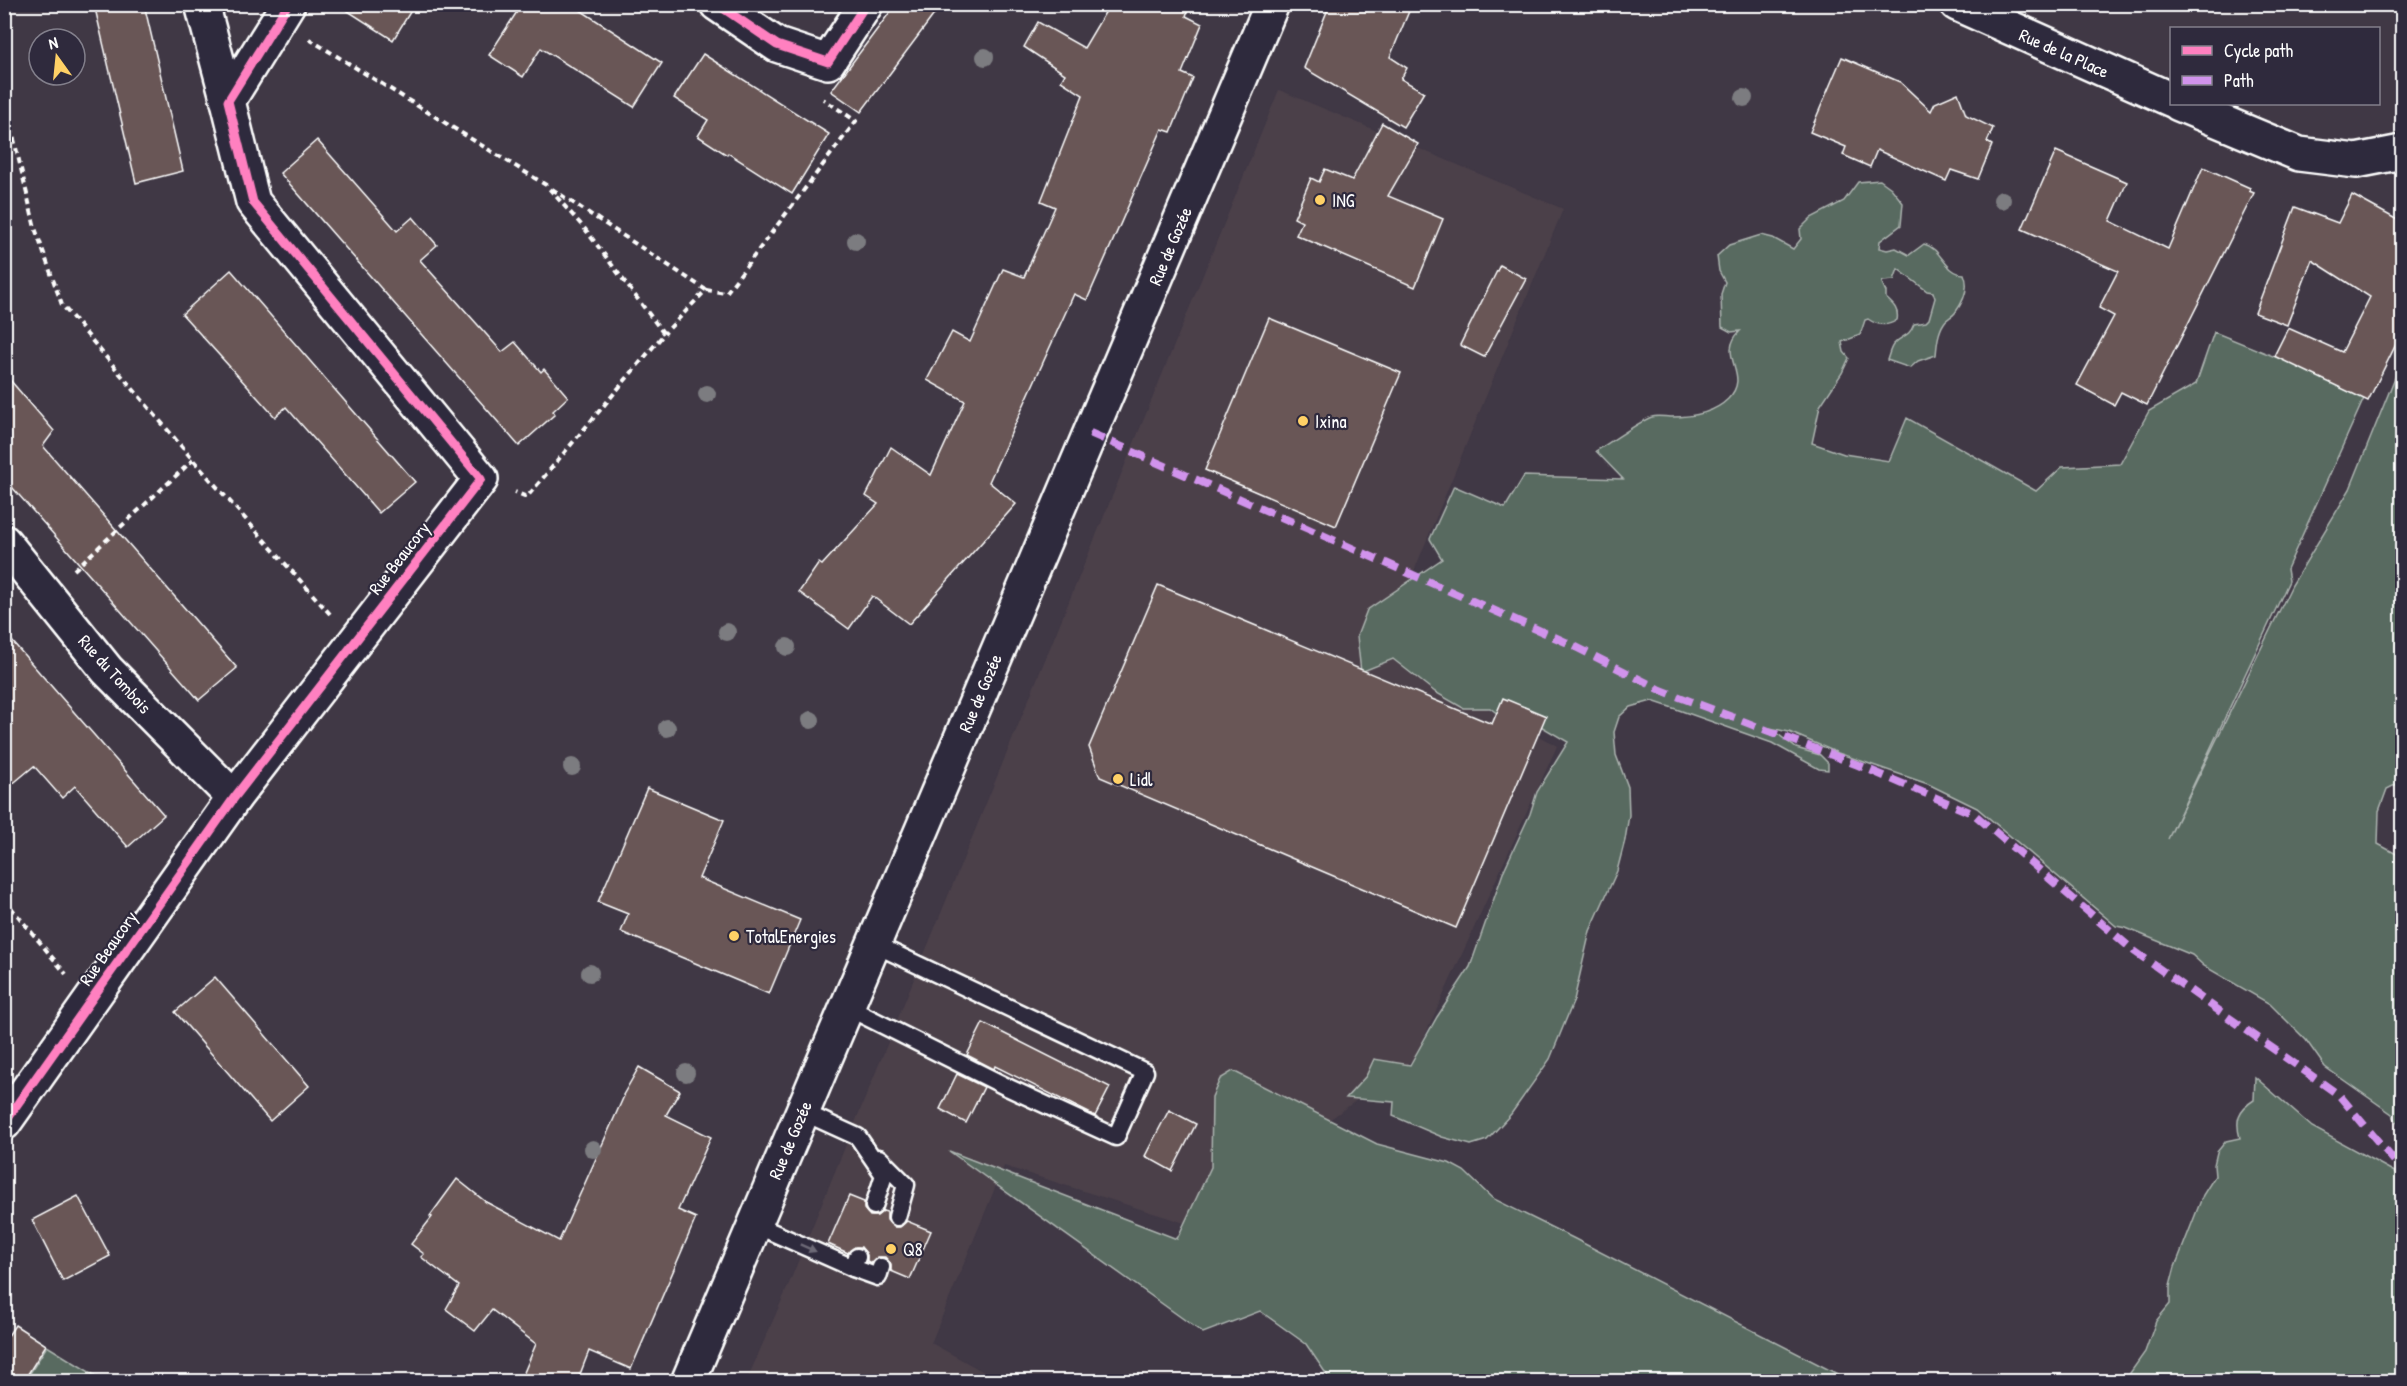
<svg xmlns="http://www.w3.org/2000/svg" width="2407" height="1386" font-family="'Patrick Hand',sans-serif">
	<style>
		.built { fill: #4c414a }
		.green { fill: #596a61; stroke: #acb4b0; stroke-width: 1.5 }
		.building { fill: #695757; stroke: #fff; stroke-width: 1.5 }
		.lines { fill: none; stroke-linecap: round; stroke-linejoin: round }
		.service-casing { stroke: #fff; stroke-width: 21 }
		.minor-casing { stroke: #fff; stroke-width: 38 }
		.secondary-casing { stroke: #fff; stroke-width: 38 }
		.path { stroke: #fff; stroke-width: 4; stroke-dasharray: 6 4.5; stroke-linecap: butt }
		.service { stroke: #2f2a3d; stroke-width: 16 }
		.minor { stroke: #2f2a3d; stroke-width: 33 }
		.secondary { stroke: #2f2a3d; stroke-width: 33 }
		.quiet { stroke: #d193ec; stroke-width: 8; stroke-dasharray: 15 8; stroke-linecap: butt }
		.cycleway-casing { stroke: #2f2a3d; stroke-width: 13 }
		.cycleway { stroke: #ff80c0; stroke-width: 9 }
		.tree { fill: #7b7c80 }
		.oneway { fill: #6d6a77 }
		.poi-dot { fill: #ffd166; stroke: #2f2a3d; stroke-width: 2 }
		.labels { text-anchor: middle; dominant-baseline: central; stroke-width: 4.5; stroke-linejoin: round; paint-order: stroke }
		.street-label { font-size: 18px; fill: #fff; stroke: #2f2a3d }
		.poi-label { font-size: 18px; fill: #fff; stroke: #2f2a3d; text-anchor: start }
	</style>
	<rect width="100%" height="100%" fill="#403845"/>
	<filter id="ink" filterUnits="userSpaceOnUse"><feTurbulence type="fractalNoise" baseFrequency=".0167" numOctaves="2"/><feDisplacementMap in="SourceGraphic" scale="12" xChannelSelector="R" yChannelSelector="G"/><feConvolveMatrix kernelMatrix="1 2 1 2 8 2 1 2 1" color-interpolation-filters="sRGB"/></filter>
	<g filter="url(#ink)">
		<polygon class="built" points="1279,90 1563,209 1381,651 1557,746 1414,1059 1185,1223 1004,1166 931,1343 1000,1381 746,1382 786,1291"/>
		<g class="green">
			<path d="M 1880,180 L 1891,188 L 1903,203 L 1901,225 L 1880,241 L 1879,248 L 1887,250 L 1896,248 L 1909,255 L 1924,244 C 1942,248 1944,273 1964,274 C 1970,288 1964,301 1955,313 C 1952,317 1947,318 1944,323 C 1938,332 1937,344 1936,355 L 1918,361 L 1910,368 L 1887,360 C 1889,355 1890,349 1893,345 C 1901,335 1909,338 1914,324 L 1926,322 L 1929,319 L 1935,298 L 1933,292 L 1927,291 L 1898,269 L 1894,280 L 1883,281 L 1882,283 L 1886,292 L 1886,298 C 1894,305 1899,310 1897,320 C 1887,327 1878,326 1868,319 L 1865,320 L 1860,335 L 1842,342 L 1844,352 L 1849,358 L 1842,373 L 1820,406 L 1812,443 L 1844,454 L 1889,461 L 1907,418 L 2036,491 L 2062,467 L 2120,464 L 2149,411 L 2196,384 L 2214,332 L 2366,394 L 2287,569 L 2289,581 L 2168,839 L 2292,585 L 2350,489 L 2402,360 L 2402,771 L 2399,783 L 2387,789 L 2379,811 L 2378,844 L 2402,857 L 2402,1130 L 2392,1114 L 2325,1067 L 2306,1040 L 2270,1004 L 2204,966 L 2192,955 L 2126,928 L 2116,926 L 1977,808 L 1928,784 L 1838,753 L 1789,732 L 1770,728 L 1796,748 L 1820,755 L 1828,763 L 1828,770 L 1819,769 L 1772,743 L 1676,709 L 1652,701 L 1630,707 L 1619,717 L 1614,732 L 1616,755 L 1628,787 L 1629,815 L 1625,840 L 1617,871 L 1590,931 L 1574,1000 L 1550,1059 L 1511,1114 L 1487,1140 L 1471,1145 L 1442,1137 L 1393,1116 L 1394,1102 L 1346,1098 L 1366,1076 L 1374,1059 L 1410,1065 L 1437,1017 L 1470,967 L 1504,870 L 1530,814 L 1537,792 L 1568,742 L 1515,711 L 1507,721 L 1490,708 L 1463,708 L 1435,692 L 1393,659 L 1361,672 L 1357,636 L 1367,610 L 1442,559 L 1430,539 L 1454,486 L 1505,508 L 1524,476 L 1623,479 L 1596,451 C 1608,444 1641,420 1652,417 C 1657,415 1665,417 1671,417 C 1690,417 1713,414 1728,399 C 1753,374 1715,356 1740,331 L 1731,332 L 1722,327 L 1721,294 L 1725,282 L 1719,271 L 1717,256 L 1729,245 L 1761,235 L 1773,238 L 1793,249 L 1801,239 L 1800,229 L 1811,218 L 1844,201 L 1858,182 Z"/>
			<polygon points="1233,1071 1377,1144 1449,1163 1464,1171 1492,1198 1573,1238 1851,1381 1331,1381 1306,1344 1260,1311 1203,1333 949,1151 1177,1239 1211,1167 1212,1097 1220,1079"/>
			<path d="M 2255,1077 L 2312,1127 L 2402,1176 L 2402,1381 L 2127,1381 L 2130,1373 L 2145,1352 L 2156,1321 L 2170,1304 L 2170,1286 L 2175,1267 L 2203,1195 L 2215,1176 L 2214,1165 L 2217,1152 L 2226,1141 L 2240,1138 C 2235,1120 2238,1110 2254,1100 Z"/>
			<polygon points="47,1346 104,1381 25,1381"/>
		</g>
		<g class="building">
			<polygon points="94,4 144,4 183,171 136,183"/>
			<polygon points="337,4 415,4 393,40"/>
			<polygon points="522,4 571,4 662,63 634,107 541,48 523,77 489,55"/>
			<polygon points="896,4 942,4 861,112 831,91"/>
			<polygon points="1110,4 1190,4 1186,16 1202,24 1182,73 1193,78 1171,132 1162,129 1087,300 1074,294 989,482 1016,504 909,624 872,596 849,629 799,592 819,563 822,565 878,504 866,496 891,447 931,475 965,401 927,380 952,332 970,342 1003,269 1024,277 1055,207 1041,201 1083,95 1061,81 1065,74 1024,47 1038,22 1084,48"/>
			<polygon points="1330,4 1412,4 1390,57 1407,68 1401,79 1424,92 1403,127 1304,68"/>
			<polygon points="703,54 829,134 792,194 728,153 727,155 698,136 708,120 674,98"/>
			<polygon points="1842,57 1900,82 1931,111 1935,103 1958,93 1966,115 1993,128 1987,142 1992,145 1978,179 1951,170 1946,181 1877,150 1870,167 1843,155 1846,147 1810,132"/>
			<polygon points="1382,123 1418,144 1388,196 1443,219 1415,287 1296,235 1302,222 1294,218 1311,178 1319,182 1325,169 1352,180"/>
			<polygon points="317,140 397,231 413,217 437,245 420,260 502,352 515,342 541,372 544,369 568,397 553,411 555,414 519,446 280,173"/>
			<polygon points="2056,151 2127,182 2110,221 2168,249 2203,167 2250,188 2249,191 2254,193 2147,405 2121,392 2114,405 2077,385 2114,316 2099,308 2118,271 2022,229"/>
			<polygon points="2352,195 2403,223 2403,330 2368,401 2274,356 2288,328 2342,352 2370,297 2312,260 2287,325 2255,313 2295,207 2338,223"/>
			<polygon points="1500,265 1526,279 1484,357 1460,345"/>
			<polygon points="231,270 415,482 379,513 286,407 275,417 182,314"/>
			<polygon points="1269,318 1401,373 1336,526 1205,470"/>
			<polygon points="4,373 54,431 43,446 237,668 199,700 4,478"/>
			<polygon points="1158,585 1492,724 1503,698 1546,716 1456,928 1100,777 1089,747"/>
			<polygon points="4,632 164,815 128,847 75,786 62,798 34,766 4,791"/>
			<polygon points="647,788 724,820 699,878 800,920 769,994 621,932 628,914 598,902"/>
			<polygon points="215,977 309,1086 270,1121 175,1012"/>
			<polygon points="983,1023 1110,1087 1095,1116 995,1066 994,1069 967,1055"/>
			<polygon points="639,1067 680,1091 666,1115 711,1137 678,1210 696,1218 631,1369 589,1351 577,1382 520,1382 536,1344 492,1310 475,1331 446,1309 459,1286 421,1257 424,1254 411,1244 432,1217 430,1216 457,1179 486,1202 559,1241 624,1096 623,1095"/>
			<polygon points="957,1074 984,1087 966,1123 940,1109"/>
			<polygon points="1169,1110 1196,1124 1172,1171 1145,1156"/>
			<polygon points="78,1196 110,1256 63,1281 32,1220"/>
			<polygon points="849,1196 864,1202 864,1209 870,1216 877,1216 883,1211 887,1212 887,1220 894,1227 900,1227 907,1221 931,1231 910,1279 891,1271 891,1264 885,1257 878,1257 871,1263 867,1261 867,1255 861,1247 855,1247 848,1253 828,1244"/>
			<polygon points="15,1325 46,1345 23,1382 4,1382 4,1342"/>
		</g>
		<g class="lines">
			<g class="service-casing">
				<g id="service">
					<polyline points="847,1007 1009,1088 1116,1137 1145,1072 874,944"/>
					<polyline points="803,1112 858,1137 884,1175 874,1206"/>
					<polyline points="879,1158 906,1185 897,1217"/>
					<polyline points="754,1224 853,1268 857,1257"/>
					<polyline points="853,1268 878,1277 881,1267"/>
				</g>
			</g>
			<g class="minor-casing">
				<g id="minor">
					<polyline points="202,4 228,101"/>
					<polyline points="717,4 777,45 828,62 866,4"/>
					<polyline points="4,542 107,670 234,798"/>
					<polyline points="4,1123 234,798 481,479 253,202 228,101 288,4"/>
				</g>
			</g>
			<g class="secondary-casing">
				<g id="secondary">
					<polyline points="1957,4 2172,100"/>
					<polyline points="2179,104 2299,154 2356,161 2402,152"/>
					<polyline points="688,1382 1272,4"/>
				</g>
			</g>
			<g class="path">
				<polyline points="309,39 546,185 585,229 664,334 527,497 515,492"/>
				<polyline points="4,97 35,228 62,305 193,460 330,614"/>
				<polyline points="552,189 706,290 664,334"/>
				<polyline points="706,290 726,293 856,121 823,99"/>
				<polyline points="74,570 193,460"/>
				<polyline points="4,899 66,974"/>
			</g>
			<use href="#service" class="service"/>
			<use href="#minor" class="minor"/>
			<use href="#secondary" class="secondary"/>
			<polyline class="quiet" points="1090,433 1568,643 1661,690 1858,765 1974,814 2134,951 2339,1095 2402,1170"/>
			<g class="cycleway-casing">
				<g id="cycleway">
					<polyline points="717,4 777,45 828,62 866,4"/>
					<polyline points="4,1123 234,798 481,479 253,202 228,101 288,4"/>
				</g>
			</g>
			<use href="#cycleway" class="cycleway"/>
		</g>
		<g class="tree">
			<circle cx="985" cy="57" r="9"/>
			<circle cx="1744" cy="98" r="9"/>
			<circle cx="2002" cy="200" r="9"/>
			<circle cx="856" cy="241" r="9"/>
			<circle cx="707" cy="394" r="9"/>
			<circle cx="727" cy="632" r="9"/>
			<circle cx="787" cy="647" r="9"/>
			<circle cx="811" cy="720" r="9"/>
			<circle cx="667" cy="728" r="9"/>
			<circle cx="572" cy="767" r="9"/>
			<circle cx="590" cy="973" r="9"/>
			<circle cx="686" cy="1073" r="9"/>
			<circle cx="593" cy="1149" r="9"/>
		</g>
		<defs><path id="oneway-solid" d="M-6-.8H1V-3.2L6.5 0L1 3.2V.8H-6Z" transform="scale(1.5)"/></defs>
		<use class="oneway" href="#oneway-solid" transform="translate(808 1248) rotate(24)"/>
	</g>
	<g class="poi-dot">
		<circle cx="1320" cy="200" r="6"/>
		<circle cx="1303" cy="421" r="6"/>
		<circle cx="1118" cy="779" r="6"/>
		<circle cx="734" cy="936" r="6"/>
		<circle cx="891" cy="1249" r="6"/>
	</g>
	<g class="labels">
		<g class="street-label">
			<text transform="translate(2064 53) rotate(24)">Rue de la Place</text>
			<text transform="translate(1170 246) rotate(-67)">Rue de Gozée</text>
			<text transform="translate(399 558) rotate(-52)">Rue Beaucory</text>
			<text transform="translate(115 674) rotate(48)">Rue du Tombois</text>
			<text transform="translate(980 693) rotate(-67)">Rue de Gozée</text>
			<text transform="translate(108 948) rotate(-55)">Rue Beaucory</text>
			<text transform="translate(790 1140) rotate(-67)">Rue de Gozée</text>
		</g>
		<g class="poi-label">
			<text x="1332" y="200">ING</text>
			<text x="1315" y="421">Ixina</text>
			<text x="1130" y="779">Lidl</text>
			<text x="746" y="936">TotalEnergies</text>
			<text x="903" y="1249">Q8</text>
		</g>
	</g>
	<rect width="2407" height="1386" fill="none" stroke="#2f2a3d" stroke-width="24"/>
	<rect x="12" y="12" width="2383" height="1362" fill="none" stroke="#fff" stroke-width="2" filter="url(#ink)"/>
	<rect x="2170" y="27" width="210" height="78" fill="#2f2a3d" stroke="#827f8b" stroke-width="1.5"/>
	<rect x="2182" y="46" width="30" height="9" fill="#ff80c0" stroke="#827f8b" stroke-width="1.5"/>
	<text x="2224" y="57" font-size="18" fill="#ffffff">Cycle path</text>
	<rect x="2182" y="76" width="30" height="9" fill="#d193ec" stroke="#827f8b" stroke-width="1.5"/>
	<text x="2224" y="87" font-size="18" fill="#ffffff">Path</text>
	<g transform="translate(57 57) rotate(345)"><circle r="28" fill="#2f2a3d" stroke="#827f8b" stroke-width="1.5"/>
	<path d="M0-4.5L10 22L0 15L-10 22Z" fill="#ffd166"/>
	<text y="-9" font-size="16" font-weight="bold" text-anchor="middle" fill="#ffffff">N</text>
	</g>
</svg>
